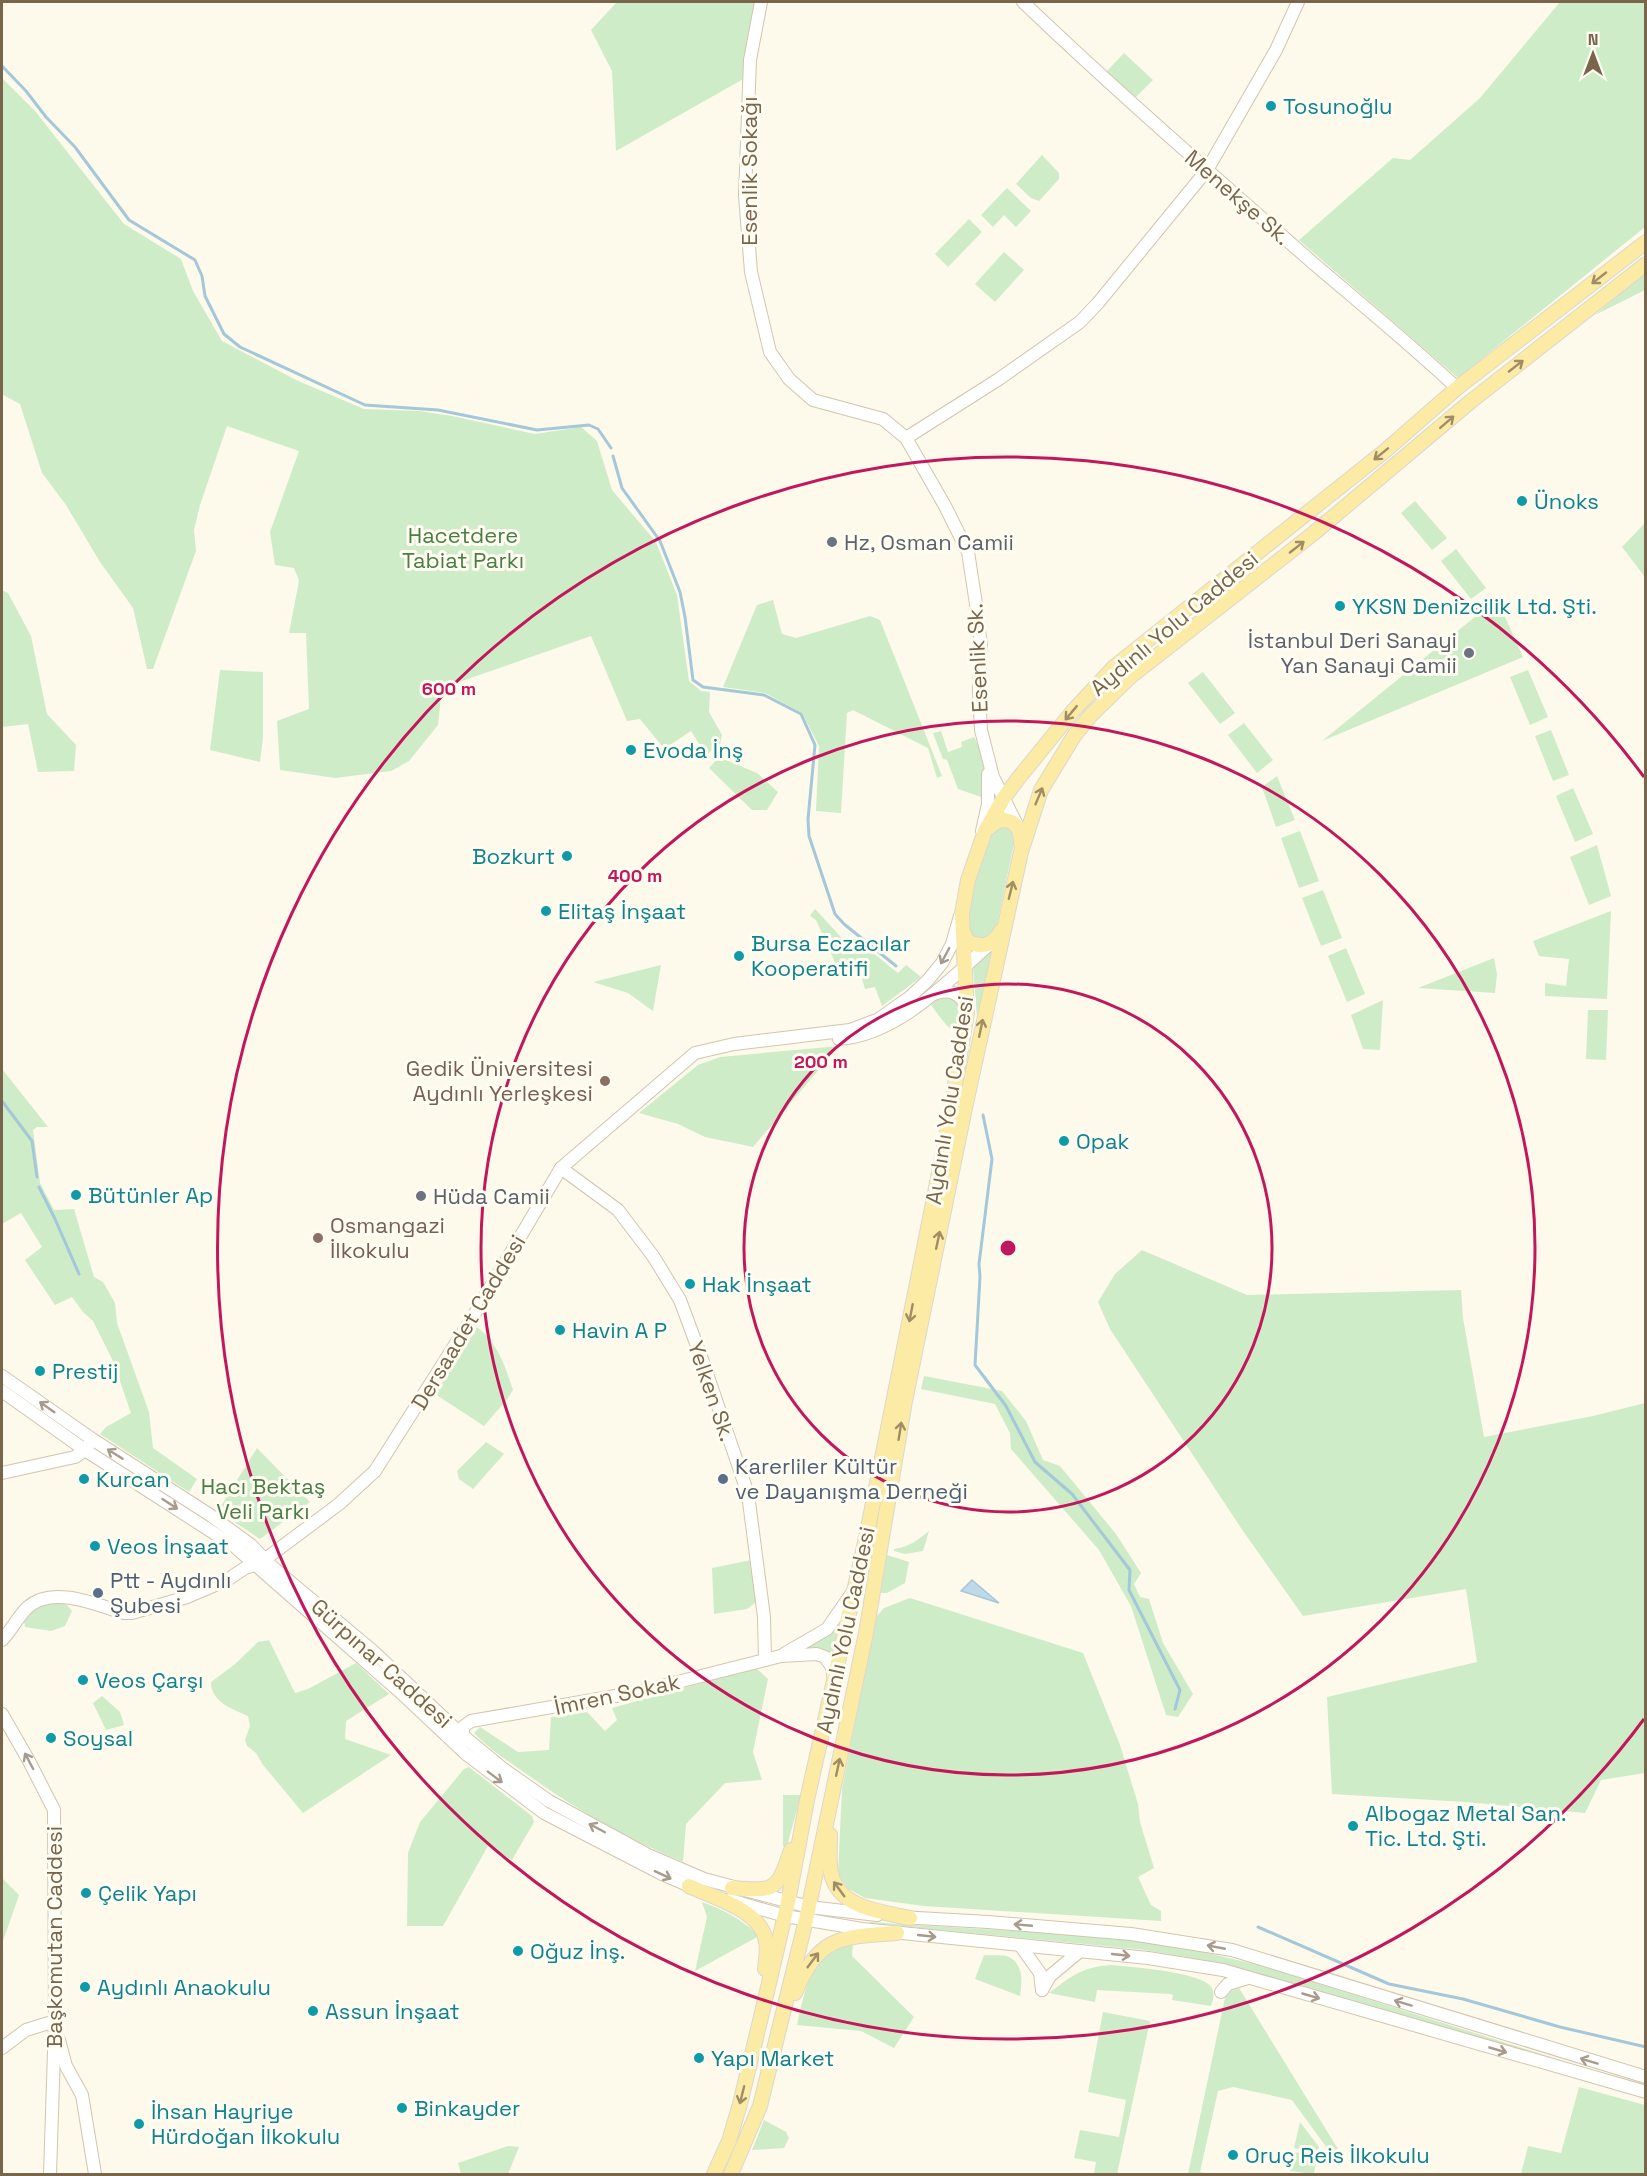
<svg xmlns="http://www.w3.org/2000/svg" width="1647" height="2176" font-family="'Space Grotesk',sans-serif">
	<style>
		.green { fill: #cfecc8 }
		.water { fill: #bed9e8; stroke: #a4c7d9; stroke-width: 1.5 }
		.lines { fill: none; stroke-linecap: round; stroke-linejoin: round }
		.stream { stroke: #a4c7d9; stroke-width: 3 }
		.secondary-casing { stroke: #d3c5ad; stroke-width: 14 }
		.primary-casing { stroke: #dcd7d0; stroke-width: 16 }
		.secondary { stroke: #fff; stroke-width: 12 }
		.primary { stroke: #fbeba4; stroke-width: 14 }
		.oneway { stroke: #a08d66 }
		.oneway2 { stroke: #a89b8b }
		.ring { fill: none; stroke: #c2185b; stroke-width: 3 }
		.culture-dot { fill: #0f9aa8; stroke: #fffcf1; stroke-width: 2 }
		.worship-dot { fill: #6b7280; stroke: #fffcf1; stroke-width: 2 }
		.education-dot { fill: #8d6e63; stroke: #fffcf1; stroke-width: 2 }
		.service-dot { fill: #5c6f8a; stroke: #fffcf1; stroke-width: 2 }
		.labels { text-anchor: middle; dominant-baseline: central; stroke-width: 6; stroke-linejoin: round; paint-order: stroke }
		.culture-label { font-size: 22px; fill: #0d838f; stroke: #fffcf1; text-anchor: start }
		.street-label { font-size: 22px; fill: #79654c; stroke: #fffcf1 }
		.park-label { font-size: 22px; fill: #4a7f44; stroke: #fffcf1 }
		.worship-label { font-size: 22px; fill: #5b616d; stroke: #fffcf1; text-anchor: start }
		.education-label { font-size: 22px; fill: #785e54; stroke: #fffcf1; text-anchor: end }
		.service-label { font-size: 22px; fill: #4e5e75; stroke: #fffcf1; text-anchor: start }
		.centre { fill: #c2185b; stroke: #fffcf1; stroke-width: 3 }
		.ring-label { font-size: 18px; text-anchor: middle; font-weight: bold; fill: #c2185b; stroke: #fffcf1; stroke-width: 6; stroke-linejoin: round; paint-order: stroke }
	</style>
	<rect width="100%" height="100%" fill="#fdf9eb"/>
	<g class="green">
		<polygon points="617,2 755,2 747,44 745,78 616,151 612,71 591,30"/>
		<polygon points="1560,2 1645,2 1645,227 1458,378 1299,240 1393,158 1410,160 1480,98"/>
		<polygon points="1124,53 1153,80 1134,99 1106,72"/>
		<polygon points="2,78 35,111 124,224 181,259 193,291 222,341 296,380 364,409 419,411 452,416 535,434 581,427 597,441 612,490 656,542 677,595 689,681 701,691 710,692 709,712 722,735 720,744 706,755 691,731 667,747 662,746 640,719 627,721 591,636 442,688 438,725 409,761 391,771 335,778 280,770 277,721 309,709 306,633 289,633 299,581 294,568 275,565 270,532 299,451 227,426 200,505 194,530 196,551 153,669 147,669 133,608 100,562 66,505 42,473 20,404 3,395 2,384"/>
		<polygon points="1042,155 1059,173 1059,179 1039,201 1031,198 1016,184"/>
		<polygon points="1007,188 1031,211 1016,227 1004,215 993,227 981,215"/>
		<polygon points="969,219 982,232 948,267 935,254"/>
		<polygon points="1004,252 1024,270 995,302 975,284"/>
		<polygon points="1645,273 1645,290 1595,315 1601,310"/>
		<polygon points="1415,501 1447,538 1432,550 1401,513"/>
		<polygon points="1645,523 1645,577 1622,547"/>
		<polygon points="1456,549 1486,588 1471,599 1441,561"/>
		<polygon points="2,590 8,593 31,636 47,714 76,745 74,771 38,772 28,724 2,727"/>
		<polygon points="1497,599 1523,657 1322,741"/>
		<polygon points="773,600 782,634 796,638 870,616 880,620 942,776 937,778 928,748 853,710 847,713 841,813 816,811 819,746 802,713 765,693 723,687 757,605"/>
		<polygon points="220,670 263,672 263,738 260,762 210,750"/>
		<polygon points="1528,670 1548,717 1530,725 1510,677"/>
		<polygon points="1203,672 1235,713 1220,724 1188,683"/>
		<polygon points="1244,723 1273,760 1257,773 1228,735"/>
		<polygon points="1551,730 1569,775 1553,781 1535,736"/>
		<polygon points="941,731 948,752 962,747 961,742 974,737 982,753 986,795 981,797 958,789 947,760 943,759 933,733"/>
		<polygon points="719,757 757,773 778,792 767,810 752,810 709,768"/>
		<polygon points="1277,776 1295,820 1276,827 1262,787"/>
		<polygon points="1573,788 1593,834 1575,842 1556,796"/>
		<path d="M 1003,826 L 1011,828 L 1014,844 L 996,929 C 992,935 984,939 976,939 L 971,933 C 965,913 980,846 994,830 C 995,830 1002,826 1003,826 Z"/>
		<polygon points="1300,831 1319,881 1299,888 1281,838"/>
		<polygon points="1597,845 1611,896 1589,905 1570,857"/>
		<polygon points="1323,890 1342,938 1321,946 1302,898"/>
		<polygon points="815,909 851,948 858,941 898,973 906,965 921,977 882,1006 875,987 865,989 861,975 852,976 835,962 816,920 810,916"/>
		<polygon points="1611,911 1607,999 1545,996 1545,983 1566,986 1569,959 1539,956 1533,941"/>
		<polygon points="1346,948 1365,994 1347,1002 1328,956"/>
		<polygon points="990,952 992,952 979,1017 977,1017 973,967"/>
		<polygon points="1494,958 1497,974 1495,993 1418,988"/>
		<polygon points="661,965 653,1011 628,993 593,982"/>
		<path d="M 944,994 L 958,1002 L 959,1033 C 947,1030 939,1015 931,1005 Z"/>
		<polygon points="1383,1000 1380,1050 1363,1049 1351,1015"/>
		<polygon points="1588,1010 1608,1010 1606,1060 1586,1059"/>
		<polygon points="839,1046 753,1147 705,1137 678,1124 639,1113 698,1065 720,1057"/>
		<polygon points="2,1069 48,1127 37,1127 33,1130 40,1183 54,1210 74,1209 94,1277 103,1282 115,1303 117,1323 149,1412 153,1448 197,1479 189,1492 100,1434 106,1427 131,1413 113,1361 93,1321 83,1312 72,1297 55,1305 25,1260 42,1247 21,1213 2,1224"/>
		<polygon points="1142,1250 1247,1295 1461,1290 1463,1318 1484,1437 1593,1416 1645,1403 1645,1773 1601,1780 1585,1813 1465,1802 1332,1794 1327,1697 1477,1662 1466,1589 1303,1616 1241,1528 1110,1329 1098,1302 1115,1274"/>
		<path d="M 477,1327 C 498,1343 505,1366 513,1390 L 508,1398 L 484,1426 L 435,1394 Z"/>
		<polygon points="924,1376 1002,1391 1026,1421 1043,1460 1060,1466 1116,1534 1141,1573 1134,1584 1140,1597 1149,1599 1163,1643 1193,1694 1178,1717 1166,1715 1131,1606 1099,1550 1011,1449 1010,1433 995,1404 921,1389"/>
		<polygon points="486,1442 504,1454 473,1489 459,1479 457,1471"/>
		<polygon points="257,1448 310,1502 260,1539 218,1511"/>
		<path d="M 929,1531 L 923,1551 L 905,1554 L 894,1551 L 894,1549 C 909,1547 918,1540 929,1531 Z"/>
		<polygon points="887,1555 909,1562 905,1583 887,1593 880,1593"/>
		<polygon points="751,1560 756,1602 747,1609 714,1614 712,1568"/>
		<polygon points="910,1598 1083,1653 1120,1745 1138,1804 1140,1822 1154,1868 1138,1877 1151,1905 1161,1911 1161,1921 924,1906 865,1898 847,1888 838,1874 842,1789 876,1617 884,1608"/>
		<polygon points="59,1602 67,1605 72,1611 65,1626 51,1631 25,1627 24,1621 37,1606"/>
		<polygon points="841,1616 833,1660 796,1651"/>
		<path d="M 269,1640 L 295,1693 L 308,1689 L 356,1663 L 389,1694 L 346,1721 L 345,1739 L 391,1755 L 303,1813 L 263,1765 L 256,1753 L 247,1746 L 245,1740 L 250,1726 L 248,1716 C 232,1709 211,1702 211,1682 L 234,1665 L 258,1642 Z"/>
		<path d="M 756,1668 L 768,1679 L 753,1752 L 762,1780 L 725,1783 L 686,1824 L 683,1862 C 627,1839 574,1808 525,1773 C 507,1760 489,1749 474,1733 L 480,1727 L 518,1752 L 549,1750 L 551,1717 L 587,1712 L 605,1731 L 617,1720 L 612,1708 Z"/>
		<polygon points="102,1696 120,1712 124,1725 106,1730 93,1703"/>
		<polygon points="469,1767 532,1816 534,1822 512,1860 488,1846 443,1926 407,1926 408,1853 420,1822 464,1769"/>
		<polygon points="783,1795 801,1795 787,1846 783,1846"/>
		<polygon points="2,1878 19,1895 3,1941 2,1964"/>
		<path d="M 702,1902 C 724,1910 742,1919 759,1936 L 695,1971 L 707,1917 Z"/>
		<path d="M 871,1922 C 972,1930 1075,1931 1175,1947 C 1207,1952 1238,1960 1269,1968 L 1579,2066 L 1645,2084 L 1645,2087 L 1215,1962 L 1145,1950 L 870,1923 Z"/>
		<path d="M 853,1943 L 852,1956 L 914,2017 L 894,2048 L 861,2031 L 797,2025 C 805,1990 811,1949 853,1943 Z"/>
		<path d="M 984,1955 C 991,1956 1003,1954 1009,1957 C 1024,1965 1022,1982 1020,1996 L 975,1979 Z"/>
		<path d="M 1112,1965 C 1131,1967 1204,1972 1212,1988 C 1215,1994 1213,2000 1211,2006 L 1172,2000 L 1173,1995 L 1170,1994 L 1097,1990 L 1095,2002 L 1049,1993 C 1073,1975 1082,1967 1112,1965 Z"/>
		<polygon points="1239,1988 1338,2149 1337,2153 1327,2148 1292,2100 1233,2087 1218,2091 1200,2172 1209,2174 1188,2174 1226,1993"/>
		<polygon points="1103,2012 1150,2021 1117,2174 1094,2174 1096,2162 1074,2158 1080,2130 1119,2137 1126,2100 1088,2092"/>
		<polygon points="1579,2087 1645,2105 1645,2174 1521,2174 1528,2146 1561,2153"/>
		<polygon points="764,2120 786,2132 789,2138 784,2148 752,2150"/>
		<polygon points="1300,2122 1319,2147 1318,2153 1294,2148"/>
		<polygon points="508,2146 519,2147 508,2174 461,2174 458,2163"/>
		<polygon points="1294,2152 1317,2157 1314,2174 1290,2171"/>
	</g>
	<polygon class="water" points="972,1580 999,1603 961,1591"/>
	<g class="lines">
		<g class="stream">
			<polyline points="2,66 26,91 46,117 75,147 129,220 195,260 202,276 205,296 224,334 240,347 365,405 438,410 537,430 589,425 598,429 611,448"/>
			<polyline points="613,456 622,488 660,541 680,592 685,617 693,680 703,687 764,695 801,714 815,745 808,819 809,836 835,914 844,924 896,966"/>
			<polyline points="2,1101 32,1141 37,1177"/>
			<polyline points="983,1115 992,1159 979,1264 980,1277 975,1365 1006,1406 1035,1462 1072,1494 1130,1570 1129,1590 1180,1690 1175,1709"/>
			<polyline points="39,1187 55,1219 79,1274"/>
			<polyline points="1258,1927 1389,1984 1463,1999 1560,2027 1646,2047"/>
		</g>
		<g class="secondary-casing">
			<g id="secondary">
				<polyline points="761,2 750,60 745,195 751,272 770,352 789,379 813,400 883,419 906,438 945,506 968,552 976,604 981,646 979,691 981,730 993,777 1018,827"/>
				<path d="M 1023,2 C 1117,92 1215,177 1313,263 C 1361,304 1410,344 1457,388"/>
				<polyline points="906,438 999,379 1080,322 1098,303 1207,170 1276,50 1298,2"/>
				<polyline points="982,831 988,804 988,774"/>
				<path d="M 934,994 C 948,988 963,993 966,1009"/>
				<path d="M 839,1039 C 898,1035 949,980 991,943"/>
				<polyline points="561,1168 618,1210 653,1256 680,1300 703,1362 748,1494 764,1617 765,1660"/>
				<polyline points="2,1376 92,1439 210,1515 251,1545 269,1564 373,1651 462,1735 502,1768 549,1801 648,1855 704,1879 809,1907 877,1915"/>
				<polyline points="2,1391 85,1450 234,1546 399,1691 466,1754 544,1813 662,1874 697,1889"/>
				<polyline points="2,1473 75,1457 85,1450 89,1444"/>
				<path d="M 2,1640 C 12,1630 18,1616 28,1607 C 53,1585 97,1605 124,1613 L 132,1613 L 187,1597 L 227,1580 L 245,1568 L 260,1563 L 339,1504 L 375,1471 L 474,1315 L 561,1168 L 695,1053 L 734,1044 L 850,1030 L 879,1019 L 910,997 L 928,980 L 942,963 L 952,944 L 960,916"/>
				<polyline points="784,1654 827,1629 852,1593"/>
				<polyline points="2,1714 29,1761 54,1810 55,2021 50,2174"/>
				<polyline points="463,1739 463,1727 471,1721 638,1692 781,1656 817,1654 825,1657 832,1667 834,1679"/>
				<polyline points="730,1900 785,1916 862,1929 1148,1958 1223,1970 1646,2092"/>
				<polyline points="900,1917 988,1922 1131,1934 1232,1950 1646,2077"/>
				<polyline points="1020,1945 1040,1973 1042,1990"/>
				<polyline points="1042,1990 1050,1976 1080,1951"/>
				<polyline points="1221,1992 1228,1984 1248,1978"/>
				<polyline points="59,2040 66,2066 82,2095 95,2174"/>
				<polyline points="2,2048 26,2030 55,2021"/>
			</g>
		</g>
		<g class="primary-casing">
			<g id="primary">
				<path d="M 988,828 L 999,820 C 1015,819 1021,828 1021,844"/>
				<path d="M 963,931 L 967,941 C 981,949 994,945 1001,931"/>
				<path d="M 830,1835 C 830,1848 828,1864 832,1877 C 842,1909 883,1912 910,1918"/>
				<path d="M 689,1886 C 714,1898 761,1910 766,1941 C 768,1950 766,1960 765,1969"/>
				<path d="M 732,1888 C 775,1891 777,1892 791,1850"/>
				<path d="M 795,1993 C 819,1936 839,1937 897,1933"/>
				<polyline points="714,2174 729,2141 740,2104 761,2017 788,1902 807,1800 866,1538 946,1138 967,1013 962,914 968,880 985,831 1003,799 1017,780 1073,711 1114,667 1385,451 1457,388 1646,242"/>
				<polyline points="731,2174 760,2106 806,1920 866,1633 905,1401 965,1108 1021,852 1041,790 1074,736 1091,715 1130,677 1314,533 1470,402 1646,264"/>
			</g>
		</g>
		<use href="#secondary" class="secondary"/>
		<use href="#primary" class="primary"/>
	</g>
	<defs><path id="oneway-shaft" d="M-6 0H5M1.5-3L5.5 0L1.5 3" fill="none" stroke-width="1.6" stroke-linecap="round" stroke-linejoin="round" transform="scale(1.5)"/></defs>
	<g class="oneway">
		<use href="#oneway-shaft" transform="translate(1599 278) rotate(142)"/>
		<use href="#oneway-shaft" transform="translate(1516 366) rotate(-38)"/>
		<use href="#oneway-shaft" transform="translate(1447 422) rotate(-41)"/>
		<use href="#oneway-shaft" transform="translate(1381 454) rotate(141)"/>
		<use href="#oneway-shaft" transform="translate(1297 547) rotate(-38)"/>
		<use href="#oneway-shaft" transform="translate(1071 713) rotate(130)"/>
		<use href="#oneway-shaft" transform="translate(1039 796) rotate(-67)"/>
		<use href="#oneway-shaft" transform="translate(1011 890) rotate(-76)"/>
		<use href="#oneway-shaft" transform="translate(981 1028) rotate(-78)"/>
		<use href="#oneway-shaft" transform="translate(938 1240) rotate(-78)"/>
		<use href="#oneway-shaft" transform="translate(911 1313) rotate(101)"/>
		<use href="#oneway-shaft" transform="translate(900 1431) rotate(-81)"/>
		<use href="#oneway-shaft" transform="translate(838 1767) rotate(-78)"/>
		<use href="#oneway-shaft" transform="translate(839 1889) rotate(-126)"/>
		<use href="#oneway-shaft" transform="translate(813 1960) rotate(-53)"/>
		<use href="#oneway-shaft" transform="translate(742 2095) rotate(104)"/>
	</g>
	<g class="oneway2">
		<use href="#oneway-shaft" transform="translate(945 956) rotate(118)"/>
		<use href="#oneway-shaft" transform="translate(47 1407) rotate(-145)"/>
		<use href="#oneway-shaft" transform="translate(115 1454) rotate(-148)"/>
		<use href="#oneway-shaft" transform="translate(170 1504) rotate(33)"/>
		<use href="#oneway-shaft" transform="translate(29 1761) rotate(-118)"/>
		<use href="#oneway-shaft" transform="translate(495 1777) rotate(37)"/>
		<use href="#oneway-shaft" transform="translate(597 1828) rotate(-152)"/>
		<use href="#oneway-shaft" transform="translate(663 1875) rotate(25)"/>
		<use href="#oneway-shaft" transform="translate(1023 1925) rotate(-175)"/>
		<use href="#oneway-shaft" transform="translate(927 1936) rotate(6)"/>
		<use href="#oneway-shaft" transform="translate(1216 1947) rotate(-169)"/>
		<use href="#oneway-shaft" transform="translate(1121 1955) rotate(6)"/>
		<use href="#oneway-shaft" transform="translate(1311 1996) rotate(16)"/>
		<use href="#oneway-shaft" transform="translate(1403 2003) rotate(-163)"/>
		<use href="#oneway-shaft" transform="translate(1498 2050) rotate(16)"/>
		<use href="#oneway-shaft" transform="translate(1589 2061) rotate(-163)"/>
	</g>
	<g class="ring">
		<circle cx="1008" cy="1248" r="264"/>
		<circle cx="1008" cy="1248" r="527"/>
		<path d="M1644 1719A791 791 0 1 1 1644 777"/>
	</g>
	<g class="culture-dot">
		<circle cx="1271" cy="106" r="6"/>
		<circle cx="1522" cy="501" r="6"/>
		<circle cx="1340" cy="606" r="6"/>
		<circle cx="631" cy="750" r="6"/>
		<circle cx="567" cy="856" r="6"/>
		<circle cx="546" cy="911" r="6"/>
		<circle cx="739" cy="956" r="6"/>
		<circle cx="1064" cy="1141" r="6"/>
		<circle cx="76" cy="1195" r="6"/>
		<circle cx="690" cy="1284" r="6"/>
		<circle cx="560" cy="1330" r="6"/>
		<circle cx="40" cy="1371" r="6"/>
		<circle cx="84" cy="1479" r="6"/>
		<circle cx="95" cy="1546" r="6"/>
		<circle cx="83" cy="1680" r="6"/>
		<circle cx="51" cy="1738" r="6"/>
		<circle cx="1353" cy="1826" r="6"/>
		<circle cx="86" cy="1893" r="6"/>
		<circle cx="518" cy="1951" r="6"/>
		<circle cx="85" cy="1987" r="6"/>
		<circle cx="313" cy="2011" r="6"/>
		<circle cx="699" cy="2058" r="6"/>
		<circle cx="402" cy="2108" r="6"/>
		<circle cx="139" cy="2124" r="6"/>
		<circle cx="1233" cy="2155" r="6"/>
	</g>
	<g class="worship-dot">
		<circle cx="832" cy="542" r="6"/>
		<circle cx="1469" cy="653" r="6"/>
		<circle cx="421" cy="1196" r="6"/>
	</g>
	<g class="education-dot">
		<circle cx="605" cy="1081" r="6"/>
		<circle cx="318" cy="1238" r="6"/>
	</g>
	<g class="service-dot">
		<circle cx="723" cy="1479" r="6"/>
		<circle cx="98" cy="1593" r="6"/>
	</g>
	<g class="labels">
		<g class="culture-label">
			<text x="1283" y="106">Tosunoğlu</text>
			<text x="1534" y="501">Ünoks</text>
			<text x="1352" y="606">YKSN Denizcilik Ltd. Şti.</text>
			<text x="643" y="750">Evoda İnş</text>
			<text x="555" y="856" text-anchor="end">Bozkurt</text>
			<text x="558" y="911">Elitaş İnşaat</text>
			<text x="751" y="943">Bursa Eczacılar<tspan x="751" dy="25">Kooperatifi</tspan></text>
			<text x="1076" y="1141">Opak</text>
			<text x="88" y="1195">Bütünler Ap</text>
			<text x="702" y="1284">Hak İnşaat</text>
			<text x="572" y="1330">Havin A P</text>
			<text x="52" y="1371">Prestij</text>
			<text x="96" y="1479">Kurcan</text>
			<text x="107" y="1546">Veos İnşaat</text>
			<text x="95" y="1680">Veos Çarşı</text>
			<text x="63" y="1738">Soysal</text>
			<text x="1365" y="1813">Albogaz Metal San.<tspan x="1365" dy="25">Tic. Ltd. Şti.</tspan></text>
			<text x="98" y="1893">Çelik Yapı</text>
			<text x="530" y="1951">Oğuz İnş.</text>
			<text x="97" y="1987">Aydınlı Anaokulu</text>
			<text x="325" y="2011">Assun İnşaat</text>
			<text x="711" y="2058">Yapı Market</text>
			<text x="414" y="2108">Binkayder</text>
			<text x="151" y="2111">İhsan Hayriye<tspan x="151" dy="25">Hürdoğan İlkokulu</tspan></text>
			<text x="1245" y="2155">Oruç Reis İlkokulu</text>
		</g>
		<g class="street-label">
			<text transform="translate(749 171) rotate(-90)">Esenlik Sokağı</text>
			<text transform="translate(1238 197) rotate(41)">Menekşe Sk.</text>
			<text transform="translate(1174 623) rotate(-40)">Aydınlı Yolu Caddesi</text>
			<text transform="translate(977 658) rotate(-93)">Esenlik Sk.</text>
			<text transform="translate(949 1100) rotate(-81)">Aydınlı Yolu Caddesi</text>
			<text transform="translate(468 1322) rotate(-59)">Dersaadet Caddesi</text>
			<text transform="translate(712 1391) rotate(71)">Yelken Sk.</text>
			<text transform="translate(845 1630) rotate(-78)">Aydınlı Yolu Caddesi</text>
			<text transform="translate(382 1663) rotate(42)">Gürpınar Caddesi</text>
			<text transform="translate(617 1694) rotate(-12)">İmren Sokak</text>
			<text transform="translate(54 1937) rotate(-90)">Başkomutan Caddesi</text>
		</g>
		<g class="park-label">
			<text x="463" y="535">Hacetdere<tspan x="463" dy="25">Tabiat Parkı</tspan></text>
			<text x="263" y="1486">Hacı Bektaş<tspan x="263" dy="25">Veli Parkı</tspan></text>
		</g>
		<g class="worship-label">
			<text x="844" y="542">Hz, Osman Camii</text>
			<text x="1457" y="640" text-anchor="end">İstanbul Deri Sanayi<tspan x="1457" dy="25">Yan Sanayi Camii</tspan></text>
			<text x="433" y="1196">Hüda Camii</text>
		</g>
		<g class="education-label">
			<text x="593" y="1068">Gedik Üniversitesi<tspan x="593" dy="25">Aydınlı Yerleşkesi</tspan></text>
			<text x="330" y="1225" text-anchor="start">Osmangazi<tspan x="330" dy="25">İlkokulu</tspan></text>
		</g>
		<g class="service-label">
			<text x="735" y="1466">Karerliler Kültür<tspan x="735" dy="25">ve Dayanışma Derneği</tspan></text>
			<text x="110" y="1580">Ptt - Aydınlı<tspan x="110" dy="25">Şubesi</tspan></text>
		</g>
	</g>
	<circle cx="1008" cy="1248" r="9" class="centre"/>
	<g class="ring-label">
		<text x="449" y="695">600 m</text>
		<text x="635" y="882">400 m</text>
		<text x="821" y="1068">200 m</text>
	</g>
	<rect width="1647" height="2176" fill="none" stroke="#79654c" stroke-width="6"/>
	<g transform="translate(1593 54)" stroke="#fffcf1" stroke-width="4.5" paint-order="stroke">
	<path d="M0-4.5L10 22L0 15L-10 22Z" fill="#79654c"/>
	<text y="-9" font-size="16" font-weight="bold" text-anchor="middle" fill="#79654c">N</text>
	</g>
</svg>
